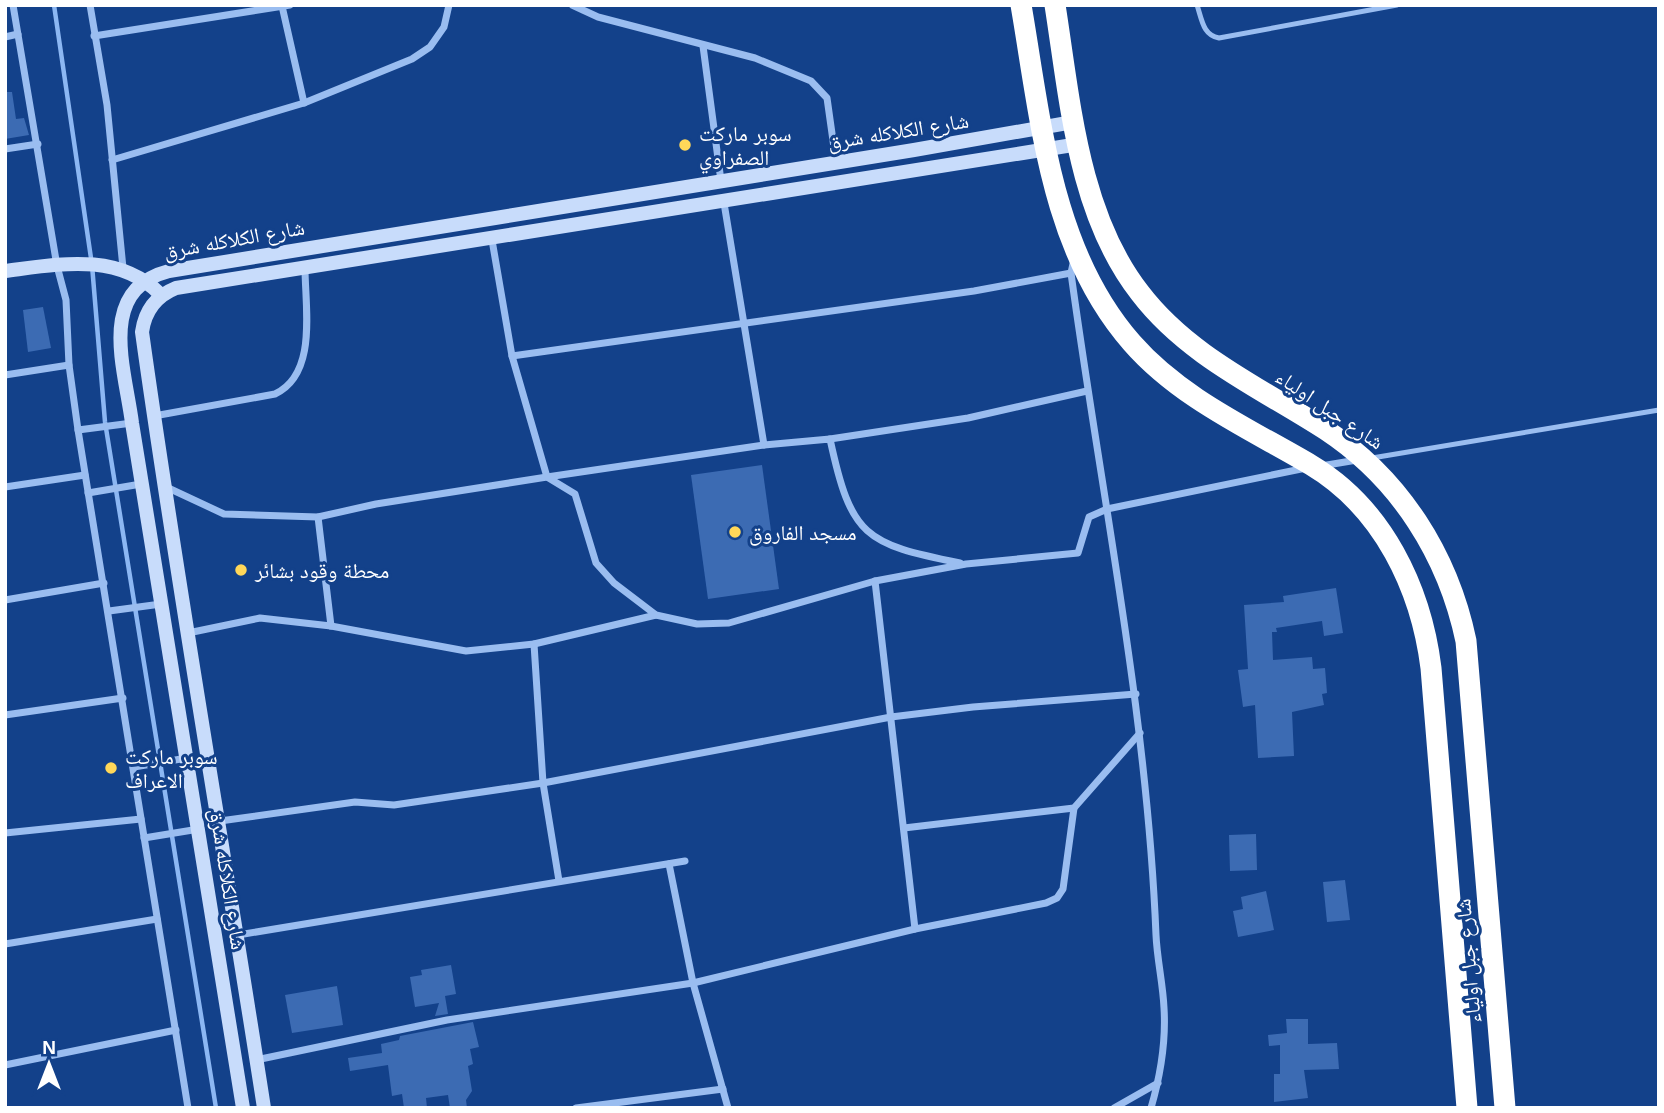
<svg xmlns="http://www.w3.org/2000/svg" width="1664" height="1113" font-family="Helvetica,'Noto Naskh Arabic',sans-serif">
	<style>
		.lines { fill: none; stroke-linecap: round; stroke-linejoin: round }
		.stream { stroke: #8cb7f3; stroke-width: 4.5 }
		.building { fill: #3c6bb3 }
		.lane { stroke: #9abdf0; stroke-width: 5 }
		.street { stroke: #9abdf0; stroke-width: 7 }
		.secondary { stroke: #c8dcfb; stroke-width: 14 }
		.highway { stroke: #fff; stroke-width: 21 }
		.poi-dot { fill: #ffd759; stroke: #13418a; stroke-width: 2.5 }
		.labels { text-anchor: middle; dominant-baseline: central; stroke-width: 6; stroke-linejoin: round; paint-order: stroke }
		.street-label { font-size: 21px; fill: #fff; stroke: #13418a }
		.poi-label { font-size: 21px; fill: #fff; stroke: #13418a; text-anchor: start }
	</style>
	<rect width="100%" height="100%" fill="#13418a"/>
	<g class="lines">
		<polyline class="stream" points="54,5 92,265 105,422 216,1108"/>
	</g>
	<g class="building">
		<polygon points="5,92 12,92 16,119 24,118 29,135 5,139"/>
		<polygon points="43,307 51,348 28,352 23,310"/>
		<polygon points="762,465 779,589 708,599 691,475"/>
		<polygon points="1336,588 1343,633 1324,636 1322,621 1276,628 1277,632 1272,632 1273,660 1312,657 1313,669 1325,668 1327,693 1322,694 1324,705 1292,712 1294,756 1258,758 1255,705 1243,707 1238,670 1248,669 1244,605 1284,602 1283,596"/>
		<polygon points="1256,834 1257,870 1230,871 1229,835"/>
		<polygon points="1345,880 1350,920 1327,922 1323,882"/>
		<polygon points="1266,891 1274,930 1238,937 1233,911 1243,909 1241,897"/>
		<polygon points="451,965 456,994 445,996 448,1014 435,1016 439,1003 415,1007 410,977 422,975 421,970"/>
		<polygon points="337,986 343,1025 292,1033 285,995"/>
		<polygon points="1286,1019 1308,1019 1308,1044 1337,1043 1339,1069 1304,1070 1308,1098 1274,1102 1274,1074 1280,1074 1280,1045 1269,1046 1268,1035 1287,1033"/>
		<polygon points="473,1022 479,1047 470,1049 473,1064 468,1066 472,1091 466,1100 467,1108 450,1108 448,1095 426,1098 427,1108 404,1108 402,1094 392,1096 388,1065 350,1071 348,1058 382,1053 381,1044 399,1040 400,1036"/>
	</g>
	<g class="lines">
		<g class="lane">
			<path d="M 1197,5 C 1202,20 1203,35 1219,38 L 1397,5"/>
			<polyline points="1372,458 1659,410"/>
		</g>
		<g class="street">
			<polyline points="13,5 57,266 66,300 69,365 78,430 188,1108"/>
			<polyline points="90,5 107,105 123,268"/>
			<polyline points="572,5 598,17 755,58 811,81 827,98 836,162"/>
			<polyline points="282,6 304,103"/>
			<polyline points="94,36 290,5"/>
			<polyline points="5,37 18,34"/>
			<polyline points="703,46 721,181"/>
			<polyline points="5,149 38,144"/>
			<polyline points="112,160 304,103 412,59 430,47 444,27 449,5"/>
			<polyline points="724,203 764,445"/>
			<polyline points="492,240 512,356 547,477 575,494 596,563 614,583 656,615 697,624 729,623 875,581 966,564 1078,553 1089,517 1107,509 1306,468"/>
			<path d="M 1074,259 L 1071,273 C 1101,494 1147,712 1156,935 C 1157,959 1163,984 1164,1008 C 1166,1040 1160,1077 1151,1108"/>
			<polyline points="512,356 974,291 1071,273"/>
			<polyline points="5,375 69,365"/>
			<path d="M 154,416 L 275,394 C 318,374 305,307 305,268"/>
			<polyline points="78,430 132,423"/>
			<polyline points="830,439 968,418 1087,391"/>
			<polyline points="1321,466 1357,460"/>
			<path d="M 164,486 L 224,514 L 318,517 L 376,504 L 547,477 L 764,445 L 830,439 C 851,537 865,544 960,563"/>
			<polyline points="5,487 85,475"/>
			<polyline points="88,493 141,484"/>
			<polyline points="318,517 331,626"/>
			<polyline points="875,581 915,929"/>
			<polyline points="5,600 104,583"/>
			<polyline points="109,611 161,604"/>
			<polyline points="188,633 260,618 331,626 466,651 534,644 656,615"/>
			<polyline points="534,644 543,783 559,881"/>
			<polyline points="5,715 123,698"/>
			<polyline points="134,767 187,758"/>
			<polyline points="220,821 355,802 394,805 543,783 891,717 973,707 1136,694"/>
			<polyline points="904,828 1074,808 1140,733"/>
			<polyline points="5,833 141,819"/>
			<polyline points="144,838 199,829"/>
			<polyline points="669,864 693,983 728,1108"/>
			<polyline points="238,935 685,861"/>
			<polyline points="5,944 157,919"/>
			<polyline points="256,1060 447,1020 693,983 915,929 1046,903 1057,898 1063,889 1074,808"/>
			<polyline points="5,1065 176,1030"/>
			<polyline points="576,1108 723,1089"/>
			<polyline points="1114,1108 1158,1083"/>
		</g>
		<g class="secondary">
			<path d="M 5,271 C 60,264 118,252 160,294"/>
			<path d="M 243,1108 L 132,423 C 125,368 96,290 169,271 L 914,150 L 1073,122"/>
			<path d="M 264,1108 C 224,849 178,591 142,332 C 145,310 156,296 176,288 L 1079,144"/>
		</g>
		<g class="highway">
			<path d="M 1021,5 C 1041,121 1051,251 1132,343 C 1180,398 1250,429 1311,465 C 1383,508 1421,588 1431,668 L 1467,1108"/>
			<path d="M 1055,5 C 1070,100 1078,214 1140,293 C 1188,356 1261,388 1326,430 C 1400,479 1448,555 1466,641 L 1505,1108"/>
		</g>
	</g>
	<g class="poi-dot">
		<circle cx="685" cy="145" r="7"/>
		<circle cx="735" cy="532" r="7"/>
		<circle cx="241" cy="570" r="7"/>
		<circle cx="111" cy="768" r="7"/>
	</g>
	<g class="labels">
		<g class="street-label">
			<text transform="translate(898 131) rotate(-9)">شارع الكلاكله شرق</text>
			<text transform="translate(234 239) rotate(-10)">شارع الكلاكله شرق</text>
			<text transform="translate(1330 409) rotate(34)">شارع جبل اولياء</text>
			<text transform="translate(228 879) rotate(81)">شارع الكلاكله شرق</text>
			<text transform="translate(1468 961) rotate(-95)">شارع جبل اولياء</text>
		</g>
		<g class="poi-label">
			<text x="699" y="133">سوبر ماركت<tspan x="699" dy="24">الصفراوي</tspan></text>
			<text x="749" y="532">مسجد الفاروق</text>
			<text x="255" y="570">محطة وقود بشائر</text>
			<text x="125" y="756">سوبر ماركت<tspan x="125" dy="24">الاعراف</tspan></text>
		</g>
	</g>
	<rect width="1664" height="1113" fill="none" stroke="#ffffff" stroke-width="14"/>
	<g transform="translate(49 1064)" stroke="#13418a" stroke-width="5" paint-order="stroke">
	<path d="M0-5L12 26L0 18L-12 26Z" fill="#ffffff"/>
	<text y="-10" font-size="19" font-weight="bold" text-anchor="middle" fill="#ffffff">N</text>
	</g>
</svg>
